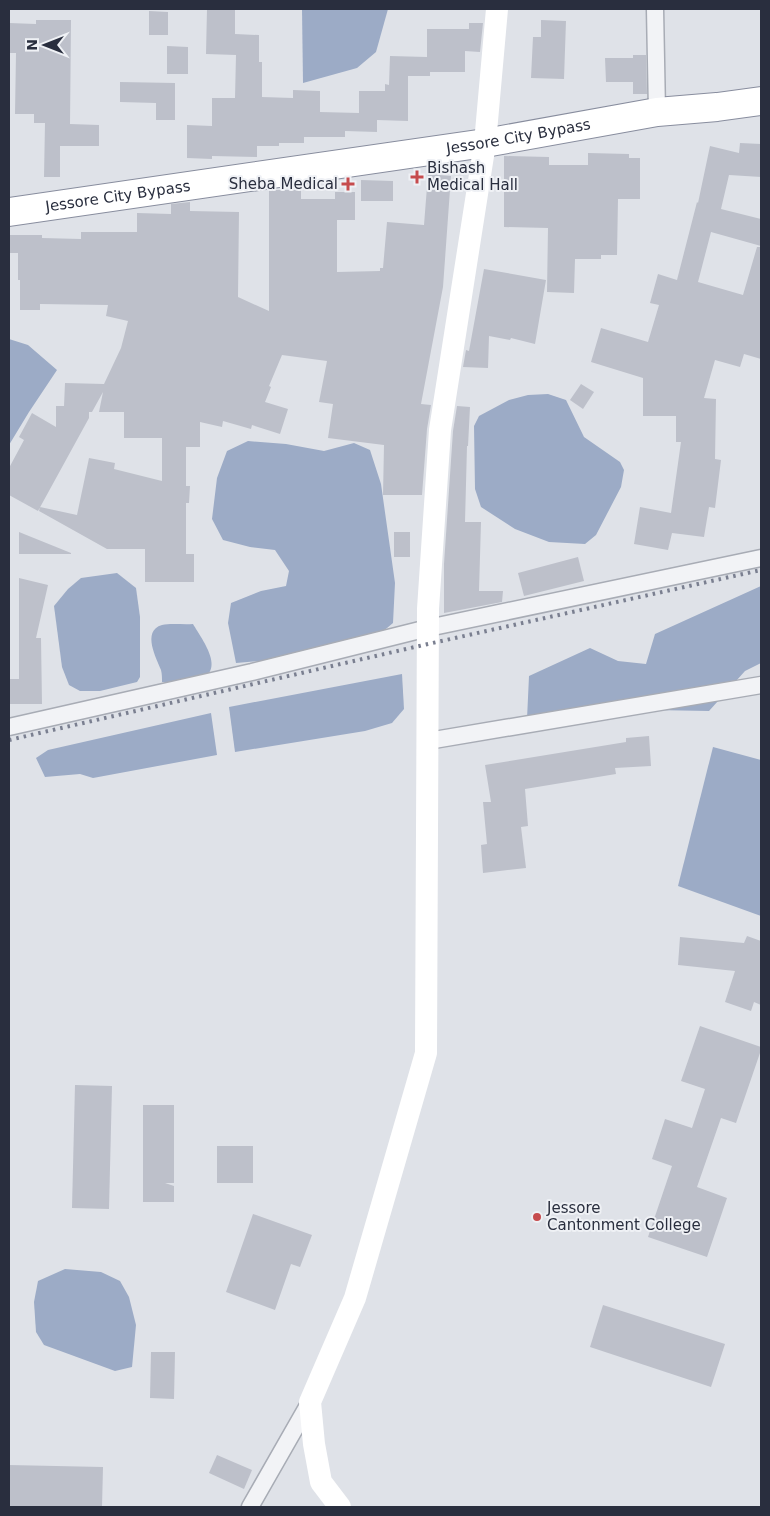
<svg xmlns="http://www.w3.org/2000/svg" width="770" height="1516" font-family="'DejaVu Sans',sans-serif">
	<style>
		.water { fill: #9cabc6 }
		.building { fill: #bdc0ca }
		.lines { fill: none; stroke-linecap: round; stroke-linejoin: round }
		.street-casing { stroke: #a8acb5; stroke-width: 19 }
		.highway-casing { stroke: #888d9e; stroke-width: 30 }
		.street { stroke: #f2f3f6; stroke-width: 16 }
		.secondary { stroke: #fff; stroke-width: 22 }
		.highway { stroke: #fff; stroke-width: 28 }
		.rail { stroke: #7a7f90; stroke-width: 4; stroke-dasharray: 2.5 5; stroke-linecap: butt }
		.poi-dot { fill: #c64b4d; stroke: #eff1f5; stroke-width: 2 }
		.labels { text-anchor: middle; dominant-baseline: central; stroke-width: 4; stroke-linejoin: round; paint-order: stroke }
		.street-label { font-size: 15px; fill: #292e3e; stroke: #eff1f5 }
		.poi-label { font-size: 15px; fill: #292e3e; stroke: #eff1f5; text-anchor: start }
	</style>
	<rect width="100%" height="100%" fill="#dfe2e8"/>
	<g class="water">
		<polygon points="302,9 388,9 376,52 357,68 303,83"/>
		<polygon points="9,339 28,345 57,370 29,412 9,445"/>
		<polygon points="548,394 566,400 584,437 620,462 624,470 621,487 596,535 585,544 549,542 515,529 481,507 475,489 474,426 479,416 509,400 528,395"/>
		<polygon points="248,441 286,444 324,451 354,443 370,450 381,484 395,583 393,623 381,633 272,660 236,663 228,623 231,603 261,591 286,586 289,571 275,550 250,547 223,540 212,519 217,478 227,451"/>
		<polygon points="117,573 136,588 140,617 140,677 137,682 100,691 80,691 69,685 62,667 54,606 68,589 81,578"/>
		<polygon points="761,586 761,663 745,671 709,711 653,710 527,719 529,676 590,648 618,661 646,664 655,634"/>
		<path d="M 193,624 C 203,641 229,674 194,681 C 184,682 173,682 162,682 C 162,678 162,674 161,670 C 157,659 141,631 162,625 C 171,623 184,625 193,624 Z"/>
		<polygon points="402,674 404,709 392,723 365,731 235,752 229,707"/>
		<polygon points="211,713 217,755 93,778 80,774 45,777 36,758 48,750"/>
		<polygon points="713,747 761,760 761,916 678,886"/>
		<polygon points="65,1269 101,1272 120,1281 129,1297 136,1325 132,1367 115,1371 44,1345 36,1332 34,1302 38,1281"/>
	</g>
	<g class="building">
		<polygon points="207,9 235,9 235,34 259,35 259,62 262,62 262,97 293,98 293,90 320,91 320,112 359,113 359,91 385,91 385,84 389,85 390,56 427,57 427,29 469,29 469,23 483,23 480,52 465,51 465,72 430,72 430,76 408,76 408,121 377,120 377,132 345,131 345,137 304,137 304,143 279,143 279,146 257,146 257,157 212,156 212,159 187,158 187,125 212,126 212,98 235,98 236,55 206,54"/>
		<polygon points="149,11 168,12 168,35 149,35"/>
		<polygon points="36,20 71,20 70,124 99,125 99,146 60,146 60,177 44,177 45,123 34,123 34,114 15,114 16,53 9,53 9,23 36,24"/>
		<polygon points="541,20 566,21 564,79 531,78 533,37 541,37"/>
		<polygon points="167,46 188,47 188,74 167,74"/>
		<polygon points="633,55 646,55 647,94 633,94 633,82 606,82 605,58 633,58"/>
		<polygon points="120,82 175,83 175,120 156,120 156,103 120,102"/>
		<polygon points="740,143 761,144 761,177 729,175 721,209 761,219 761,246 711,232 698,282 743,295 757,247 761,247 761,359 744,354 740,367 715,360 704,398 716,399 715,459 721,460 715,508 709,507 704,537 672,533 668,550 634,544 640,507 671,513 681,442 676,442 676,416 643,416 643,378 591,362 601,328 648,342 659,305 650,303 658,274 677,280 697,202 698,203 710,146 739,153"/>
		<polygon points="588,153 629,154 629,158 640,158 640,199 618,199 617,255 601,255 601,259 575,259 574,293 547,292 548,228 504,227 504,156 549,157 549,165 588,165"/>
		<polygon points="428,174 451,176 443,287 421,404 431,405 427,429 422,495 383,495 384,445 328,438 333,404 319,402 327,361 282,355 269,386 271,387 265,402 288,409 280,434 252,425 251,429 223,421 222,427 200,422 200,447 186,447 186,486 190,486 189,503 186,503 186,554 194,554 194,582 145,582 145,549 107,549 39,511 40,507 77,515 89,458 115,463 114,469 162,481 162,438 124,438 124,412 99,412 103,392 92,412 89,412 89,418 38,511 9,495 9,468 24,440 19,437 32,413 56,427 56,406 64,406 65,383 104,384 121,348 128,321 106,316 108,305 40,304 40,310 20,310 20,280 18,280 18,253 9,253 9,235 42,235 42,238 81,239 81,232 137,232 137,213 171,214 171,204 190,202 190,211 239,212 238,297 269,311 269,190 301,190 301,199 335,199 335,192 355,192 355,220 337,220 337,272 380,271 380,268 383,268 387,222 424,225"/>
		<polygon points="361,180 393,181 393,201 361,201"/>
		<polygon points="484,269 546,280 535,344 511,338 510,340 489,336 488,368 463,367 466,350 469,351"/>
		<polygon points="581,384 594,392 583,409 570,400"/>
		<polygon points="457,406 470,407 468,446 467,446 465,522 481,522 479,591 503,591 502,602 444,613 444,564 453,431"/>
		<polygon points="19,532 71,553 71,554 19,554"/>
		<rect x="394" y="532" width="16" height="25"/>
		<polygon points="578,557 584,581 524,596 518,573"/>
		<polygon points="19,578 48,585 36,638 41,638 42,704 9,704 9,679 19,679"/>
		<polygon points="649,736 651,766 615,768 616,774 525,789 528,826 521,827 526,868 483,873 481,845 487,844 483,802 491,802 485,765 626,742 626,738"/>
		<polygon points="747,936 761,941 761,1005 754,1002 751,1011 725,1002 735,971 678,965 680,937 744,943"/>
		<polygon points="700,1026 761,1047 761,1050 736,1123 721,1118 697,1187 727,1198 707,1257 648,1237 672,1166 652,1159 665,1119 692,1128 705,1089 681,1081"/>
		<polygon points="75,1085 112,1086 109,1209 72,1208"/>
		<polygon points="143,1105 174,1105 174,1183 165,1183 174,1186 174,1202 143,1202"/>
		<rect x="217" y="1146" width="36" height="37"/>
		<polygon points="253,1214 312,1235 300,1267 291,1264 275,1310 226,1292"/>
		<polygon points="603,1305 725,1344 711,1387 590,1347"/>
		<polygon points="151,1352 175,1352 174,1399 150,1398"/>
		<polygon points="217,1455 252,1470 244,1489 209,1473"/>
		<polygon points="9,1465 103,1467 102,1507 9,1507"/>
	</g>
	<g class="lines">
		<g class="street-casing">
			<g id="street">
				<polyline points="655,9 657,112"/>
				<polyline points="9,727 252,672 428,628 761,558"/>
				<polyline points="428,741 761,685"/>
				<polyline points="250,1507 310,1402"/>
			</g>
		</g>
		<g class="highway-casing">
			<g id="highway">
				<path id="s1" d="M 9,212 L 485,143 L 657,112 L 717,107 L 761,101"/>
			</g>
		</g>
		<use href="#street" class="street"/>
		<polyline class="secondary" points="340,1507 321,1482 314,1444 310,1402 355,1298 426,1053 428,609 440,430 485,143 497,9"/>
		<use href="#highway" class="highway"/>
		<polyline class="rail" points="9,740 428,644 761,570"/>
	</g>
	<g class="poi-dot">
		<path d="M414.5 169.5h5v5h5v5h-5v5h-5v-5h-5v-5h5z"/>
		<path d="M345.5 176.5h5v5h5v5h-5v5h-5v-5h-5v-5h5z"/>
		<circle cx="537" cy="1217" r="5"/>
	</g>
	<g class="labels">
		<g class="street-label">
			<text stroke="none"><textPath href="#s1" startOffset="515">Jessore City Bypass</textPath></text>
			<text stroke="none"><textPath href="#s1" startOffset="110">Jessore City Bypass</textPath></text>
		</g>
		<g class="poi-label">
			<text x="427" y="168">Bishash<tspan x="427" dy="17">Medical Hall</tspan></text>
			<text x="338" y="184" text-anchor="end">Sheba Medical</text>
			<text x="547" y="1208">Jessore<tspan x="547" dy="17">Cantonment College</tspan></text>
		</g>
	</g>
	<rect width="770" height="1516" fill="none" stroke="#292e3e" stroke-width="20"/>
	<g transform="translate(45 45) rotate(270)" stroke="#eff1f5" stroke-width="4" paint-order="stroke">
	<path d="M0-4L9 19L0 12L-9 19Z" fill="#292e3e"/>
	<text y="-8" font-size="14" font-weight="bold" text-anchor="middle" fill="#292e3e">N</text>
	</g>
</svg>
